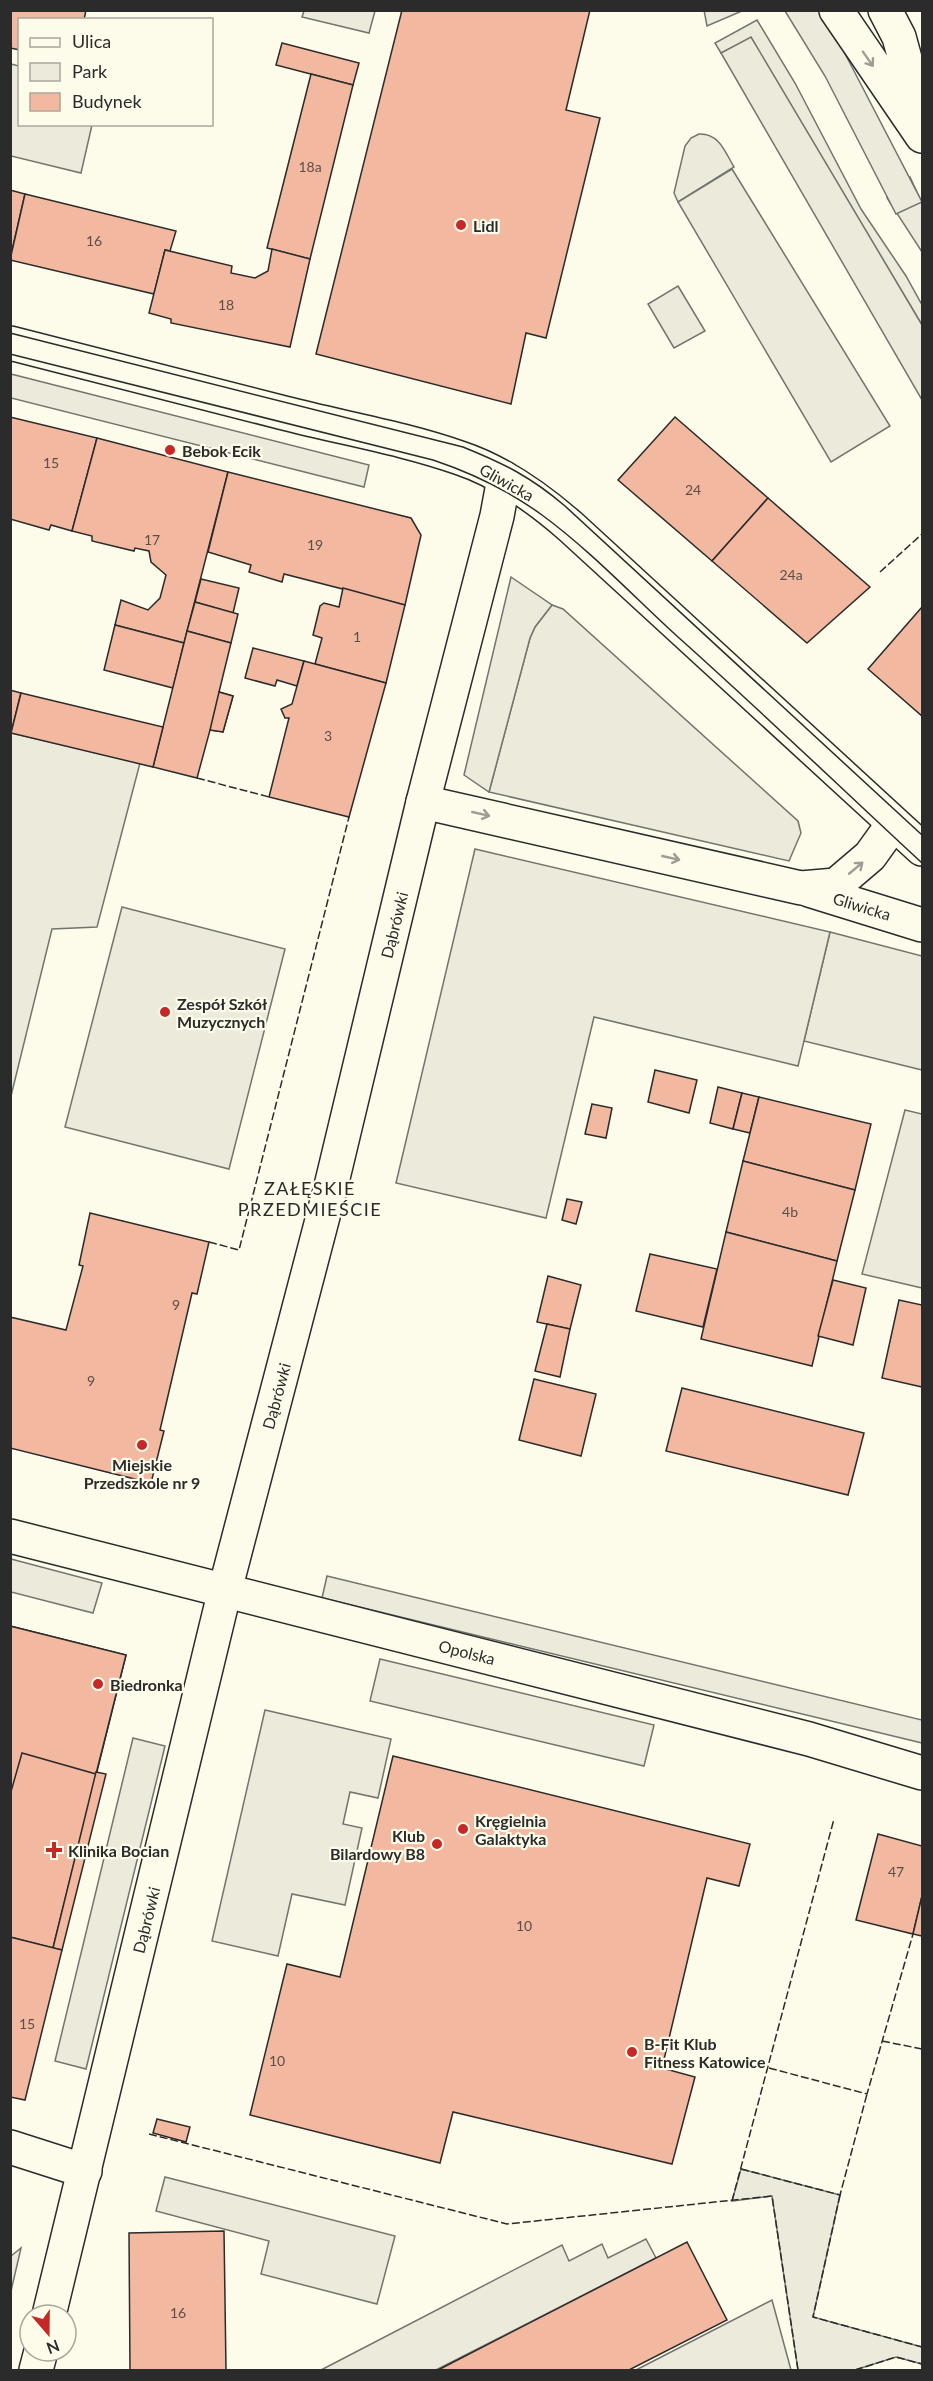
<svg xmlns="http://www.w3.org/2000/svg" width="933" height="2381" font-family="Lato,sans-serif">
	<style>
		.green { fill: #ecebdb; stroke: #74746e; stroke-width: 1.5 }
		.parking { fill: #eceadb; stroke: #74746e; stroke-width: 1.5 }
		.building { fill: #f2b8a0; stroke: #2b2b2b; stroke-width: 1.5 }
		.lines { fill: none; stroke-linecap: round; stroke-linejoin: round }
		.street-casing { stroke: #2b2b2b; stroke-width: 36 }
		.secondary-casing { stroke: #2b2b2b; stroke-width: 36 }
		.street { stroke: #fdfbea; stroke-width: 33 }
		.secondary { stroke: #fdfbea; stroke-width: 33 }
		.tram { stroke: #2b2b2b; stroke-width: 1.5 }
		.fence { stroke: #2b2b2b; stroke-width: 1.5; stroke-dasharray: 8 3; stroke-linecap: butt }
		.oneway { stroke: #9e9d94 }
		.poi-dot { fill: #c62828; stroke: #fdfbea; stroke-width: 2 }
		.labels { text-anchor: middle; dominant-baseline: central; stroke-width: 4.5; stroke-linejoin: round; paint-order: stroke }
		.number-label { font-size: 14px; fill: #5d4e48 }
		.poi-label { font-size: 16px; font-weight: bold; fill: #2b2b2b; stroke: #fdfbea; text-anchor: start }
		.street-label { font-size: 16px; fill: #2b2b2b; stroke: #fdfbea }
		.neighbourhood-label { font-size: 18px; letter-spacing: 1.5px; fill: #2b2b2b; stroke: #fdfbea }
	</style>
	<rect width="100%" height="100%" fill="#fdfbea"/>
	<g class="green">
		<polygon points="704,10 742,10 742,11 707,26"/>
		<polygon points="757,20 795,83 861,209 906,276 922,305 922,325 751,38 721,53 715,43"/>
		<path d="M 699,134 C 719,133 725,152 734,167 L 678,202 L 674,193 L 685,146 L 691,138 Z"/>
		<polygon points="910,177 922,203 922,252 887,198"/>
		<polygon points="552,605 563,609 798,821 801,833 789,861 489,792 530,638 535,627"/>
		<polygon points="122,907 285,949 229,1169 65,1127"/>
		<polygon points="830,932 922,956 922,1070 804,1041"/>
		<polygon points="905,1110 922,1114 922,1288 862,1274"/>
		<polygon points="741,2169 840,2195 813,2317 922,2347 922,2364 896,2357 855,2370 798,2370 772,2196 732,2201"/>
	</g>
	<g class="parking">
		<polygon points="304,11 304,10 375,11 369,33 302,17"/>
		<polygon points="785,11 819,11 841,46 922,202 896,214 825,76"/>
		<polygon points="751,37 922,325 922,400 721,53"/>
		<polygon points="11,64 19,66 20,124 92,125 81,173 11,156"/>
		<polygon points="732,169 890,426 831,462 678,202"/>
		<polygon points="678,286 705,331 674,348 648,304"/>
		<polygon points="11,374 369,465 364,487 11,398"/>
		<polygon points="511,577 552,605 535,627 530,638 489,792 464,775"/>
		<polygon points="11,733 140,763 97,927 52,929 11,1096"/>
		<polygon points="475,849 830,932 798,1066 594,1017 546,1218 396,1183"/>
		<polygon points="11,1559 102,1583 93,1613 11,1592"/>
		<polygon points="327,1576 922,1720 922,1743 322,1598"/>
		<polygon points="380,1659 654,1725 644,1766 370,1701"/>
		<polygon points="265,1710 391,1739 378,1798 350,1792 343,1824 362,1828 345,1905 292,1894 278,1956 212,1941"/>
		<polygon points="133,1738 165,1746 86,2069 55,2061"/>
		<polygon points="165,2177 395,2236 377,2304 261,2274 269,2241 156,2211"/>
		<polygon points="646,2239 656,2258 436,2370 321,2370 562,2245 569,2261 602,2244 608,2258"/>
		<polygon points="21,2248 11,2291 11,2256"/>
		<polygon points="772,2300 791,2370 636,2370"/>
	</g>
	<g class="building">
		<polygon points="10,10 86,10 84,20 20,20 20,50 10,48"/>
		<polygon points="402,10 590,10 566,110 600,118 546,338 526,333 511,404 316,354"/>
		<polygon points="282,43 359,63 353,85 276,65"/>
		<polygon points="311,74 353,85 310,259 267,248"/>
		<polygon points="10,190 25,194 10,259"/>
		<polygon points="25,194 176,231 170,251 165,250 154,294 10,260"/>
		<polygon points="272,249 310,259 290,347 171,323 171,319 149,313 165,250 232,266 231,273 255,278 268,271"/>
		<polygon points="10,417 97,438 72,531 51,525 49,530 10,519"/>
		<polygon points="675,417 768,498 712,561 618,480"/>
		<polygon points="97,438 228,472 184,643 115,625 121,600 148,610 160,598 166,575 151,562 149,551 135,548 134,551 92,541 92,536 72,531"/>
		<polygon points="228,472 411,518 421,535 405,605 284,574 282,582 249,572 251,565 208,552"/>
		<polygon points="768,498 870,587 807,643 712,561"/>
		<polygon points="201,579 239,588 233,613 195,602"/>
		<polygon points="343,588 405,605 386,683 315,664 322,638 313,635 320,606 324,603 339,607"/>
		<polygon points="195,602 238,614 231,643 187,631"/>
		<polygon points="922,607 922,716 868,669"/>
		<polygon points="115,625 184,643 173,688 104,670"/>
		<polygon points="187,631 231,643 219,692 233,696 223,732 210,730 197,778 153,767"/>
		<polygon points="253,648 304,661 297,686 277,680 275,686 245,678"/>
		<polygon points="304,661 386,683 349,817 269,797 289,718 285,718 281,709 292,704"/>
		<polygon points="10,690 21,693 11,733 10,733"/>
		<polygon points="219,692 233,696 223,732 210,730"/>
		<polygon points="21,693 163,727 153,767 11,733"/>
		<polygon points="655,1070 697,1080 689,1113 648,1102"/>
		<polygon points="718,1087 742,1093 733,1129 710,1123"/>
		<polygon points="742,1093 759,1097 750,1133 733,1129"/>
		<polygon points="759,1097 871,1124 855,1190 743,1161"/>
		<polygon points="592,1104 612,1108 606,1138 585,1134"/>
		<polygon points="743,1161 855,1190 837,1261 726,1232"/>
		<polygon points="567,1199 582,1202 576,1224 562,1220"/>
		<polygon points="90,1213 209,1242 197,1294 192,1293 160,1430 164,1431 151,1483 10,1448 10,1317 66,1330 83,1266 79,1265"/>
		<polygon points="726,1232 837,1261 812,1366 701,1339"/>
		<polygon points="650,1254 717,1269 703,1327 636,1311"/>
		<polygon points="548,1276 581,1285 570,1329 537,1322"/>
		<polygon points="833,1280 866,1288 853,1345 818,1336"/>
		<polygon points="899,1300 922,1305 922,1387 882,1378"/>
		<polygon points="547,1324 570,1329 560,1377 535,1371"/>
		<polygon points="534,1379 596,1394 581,1456 519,1440"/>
		<polygon points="682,1388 864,1433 848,1495 666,1451"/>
		<polygon points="10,1626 126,1655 53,1948 10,1937"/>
		<polygon points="10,1626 126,1655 96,1774 22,1753 10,1795"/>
		<polygon points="393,1756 750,1844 739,1886 707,1878 662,2068 695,2077 672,2164 453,2112 440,2163 250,2115 287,1964 340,1977"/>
		<polygon points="96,1772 106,1774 62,1950 53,1948"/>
		<polygon points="878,1834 922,1846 922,1896 913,1934 856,1920"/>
		<polygon points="922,1896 922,1936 913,1934"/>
		<polygon points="10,1937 62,1950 25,2100 10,2097"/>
		<polygon points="157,2119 190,2127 186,2142 153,2133"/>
		<polygon points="224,2231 226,2370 130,2370 129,2233"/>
		<polygon points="687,2242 727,2320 629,2370 438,2370"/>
	</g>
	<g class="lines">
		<g class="street-casing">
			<g id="street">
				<polyline points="423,802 801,888 836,885 870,856 893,824"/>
				<polyline points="809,890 922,925"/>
				<polyline points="10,1536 809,1739 922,1773"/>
				<polyline points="10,2147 85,2171"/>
				<polyline points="49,2315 225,1590 332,1182 423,802 497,516 504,478"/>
				<polyline points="36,2370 41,2351"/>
			</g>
		</g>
		<g class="secondary-casing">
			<g id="secondary">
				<polyline points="836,10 922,136"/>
				<polyline points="885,10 899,37 922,120"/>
				<path d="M 10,343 C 102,366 193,390 284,413 C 342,428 403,438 460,458 C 502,472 538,498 571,527 L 922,849"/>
			</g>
		</g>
		<use href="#street" class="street"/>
		<use href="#secondary" class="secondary"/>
		<g class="tram">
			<path d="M 10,333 L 463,447 C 505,464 531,477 565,506 L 922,835"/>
			<path d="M 10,354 L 433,460 C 472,473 509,491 542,515 C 591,551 634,597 678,637 C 761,711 841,788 922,863"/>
		</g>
		<g class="fence">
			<polyline points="880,572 922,534"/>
			<polyline points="197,778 269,797"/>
			<polyline points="209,1242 239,1250 349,817"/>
			<polyline points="882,2041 922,2049"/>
			<polyline points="769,2068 867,2094 913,1934"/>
			<polyline points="149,2134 507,2224 772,2196 798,2370"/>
			<polyline points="741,2169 840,2195 867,2094"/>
			<polyline points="840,2195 813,2317 922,2347"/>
			<polyline points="732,2201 834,1819"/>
			<polyline points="855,2370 896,2357 922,2364"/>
		</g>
	</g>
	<defs><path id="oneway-shaft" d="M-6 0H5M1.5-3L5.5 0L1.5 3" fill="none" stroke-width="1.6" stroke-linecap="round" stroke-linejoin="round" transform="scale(1.5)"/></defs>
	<g class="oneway">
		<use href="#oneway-shaft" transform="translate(868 59) rotate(55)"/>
		<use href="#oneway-shaft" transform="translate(481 814) rotate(13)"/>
		<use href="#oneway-shaft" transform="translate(671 858) rotate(13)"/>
		<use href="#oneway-shaft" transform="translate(856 868) rotate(-40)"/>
	</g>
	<g class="poi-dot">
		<circle cx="461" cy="225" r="6"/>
		<circle cx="170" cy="450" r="6"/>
		<circle cx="165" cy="1012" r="6"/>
		<circle cx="142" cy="1445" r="6"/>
		<circle cx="98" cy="1684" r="6"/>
		<circle cx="463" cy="1829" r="6"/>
		<circle cx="437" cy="1844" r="6"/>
		<path d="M51 1841h6v6h6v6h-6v6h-6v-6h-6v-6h6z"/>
		<circle cx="632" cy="2052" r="6"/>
	</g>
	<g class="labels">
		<g class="number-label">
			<text x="310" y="166">18a</text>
			<text x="94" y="240">16</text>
			<text x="226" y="304">18</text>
			<text x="51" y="462">15</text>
			<text x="693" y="489">24</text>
			<text x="152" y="539">17</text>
			<text x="315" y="544">19</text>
			<text x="791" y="574">24a</text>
			<text x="357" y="636">1</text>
			<text x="328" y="735">3</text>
			<text x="790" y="1211">4b</text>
			<text x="176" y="1304">9</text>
			<text x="91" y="1380">9</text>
			<text x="896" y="1871">47</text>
			<text x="524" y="1925">10</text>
			<text x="27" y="2023">15</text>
			<text x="277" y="2060">10</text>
			<text x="178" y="2312">16</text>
		</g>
		<g class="poi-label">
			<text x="473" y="225">Lidl</text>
			<text x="182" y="450">Bebok Ecik</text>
			<text x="177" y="1003">Zespół Szkół<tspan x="177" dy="18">Muzycznych</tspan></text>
			<text x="142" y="1464" text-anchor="middle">Miejskie<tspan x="142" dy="18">Przedszkole nr 9</tspan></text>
			<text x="110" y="1684">Biedronka</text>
			<text x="475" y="1820">Kręgielnia<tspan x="475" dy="18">Galaktyka</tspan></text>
			<text x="425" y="1835" text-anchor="end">Klub<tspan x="425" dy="18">Bilardowy B8</tspan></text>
			<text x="68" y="1850">Klinika Bocian</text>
			<text x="644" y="2043">B-Fit Klub<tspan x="644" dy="18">Fitness Katowice</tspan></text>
		</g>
		<g class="street-label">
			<text transform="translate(507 482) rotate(29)">Gliwicka</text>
			<text transform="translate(862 906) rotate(17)">Gliwicka</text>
			<text transform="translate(394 925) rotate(-76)">Dąbrówki</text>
			<text transform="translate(276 1396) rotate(-75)">Dąbrówki</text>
			<text transform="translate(467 1652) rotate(14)">Opolska</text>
			<text transform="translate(146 1920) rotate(-76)">Dąbrówki</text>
		</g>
		<g class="neighbourhood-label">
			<text x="310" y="1188">ZAŁĘSKIE<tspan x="310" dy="21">PRZEDMIEŚCIE</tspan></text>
		</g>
	</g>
	<rect width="933" height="2381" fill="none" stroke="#2b2b2b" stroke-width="24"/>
	<rect x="18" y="18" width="195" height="108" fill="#fdfbea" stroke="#a9a89e" stroke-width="1.5"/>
	<rect x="30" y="38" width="30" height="9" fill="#fdfbea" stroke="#a9a89e" stroke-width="1.5"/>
	<text x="72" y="48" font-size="18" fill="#2b2b2b">Ulica</text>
	<rect x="30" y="63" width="30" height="18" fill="#ecebdb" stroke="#a9a89e" stroke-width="1.5"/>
	<text x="72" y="78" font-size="18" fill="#2b2b2b">Park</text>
	<rect x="30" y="93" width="30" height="18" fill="#f2b8a0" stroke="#a9a89e" stroke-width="1.5"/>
	<text x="72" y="108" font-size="18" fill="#2b2b2b">Budynek</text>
	<g transform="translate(48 2333) rotate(160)"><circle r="28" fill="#fdfbea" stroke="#a9a89e" stroke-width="1.5"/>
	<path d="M0-4.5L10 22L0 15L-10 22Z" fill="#c62828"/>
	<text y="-9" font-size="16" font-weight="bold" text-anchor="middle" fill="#2b2b2b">N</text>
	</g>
</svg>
